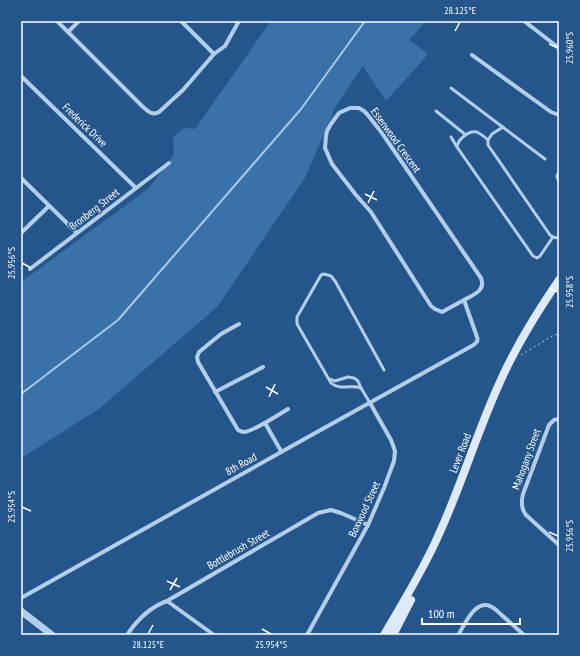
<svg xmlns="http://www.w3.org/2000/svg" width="580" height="656" font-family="'PT Sans Narrow',sans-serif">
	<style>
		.green { fill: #3971a8 }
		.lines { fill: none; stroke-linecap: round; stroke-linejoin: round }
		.stream { stroke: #a7caeb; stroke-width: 2 }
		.path { stroke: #b3ceea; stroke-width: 1; stroke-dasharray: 2 3; stroke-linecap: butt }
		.service { stroke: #b3ceea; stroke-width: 3 }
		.minor { stroke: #b3ceea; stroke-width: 4 }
		.tertiary { stroke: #b3ceea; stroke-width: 7 }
		.secondary { stroke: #deeaf8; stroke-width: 8 }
		.ticks { fill: none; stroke: #fff; stroke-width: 1.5 }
		.labels { text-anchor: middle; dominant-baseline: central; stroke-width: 3; stroke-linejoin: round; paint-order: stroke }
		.street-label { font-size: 11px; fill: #fff; stroke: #25568b }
		.neatline { fill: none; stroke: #fff; stroke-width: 1.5 }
		.ticks-label { font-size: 10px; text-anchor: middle; fill: #fff }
	</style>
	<rect width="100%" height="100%" fill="#25568b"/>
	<polygon class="green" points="271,21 426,21 409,40 427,53 425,58 386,101 363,66 336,106 305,178 217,307 99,409 21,458 21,282 148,189 174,155 173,137 184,128 195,129"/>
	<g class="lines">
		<polyline class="stream" points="21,394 118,320 301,109 365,21"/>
		<polyline class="path" points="521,355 554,335 559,334"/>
		<g class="service">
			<polyline points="451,88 545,159"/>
			<polyline points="436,111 466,135"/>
			<path d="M 503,127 L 492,134 L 488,140 L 488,145 L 550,235 C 553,237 555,239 559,237"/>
			<polyline points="451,137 457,147 533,256 537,258 540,256 553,237"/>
			<path d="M 457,147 C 458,139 469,130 477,132 C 481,134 485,137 488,140"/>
			<polyline points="559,172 557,176 559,182"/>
			<polyline points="329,379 335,381 348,377 354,378 358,381 361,388 370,403"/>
			<path d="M 361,388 C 351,384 340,391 331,383 L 297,324 L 297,317 L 321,275 L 324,274 L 331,276 L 335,281 L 384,370"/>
		</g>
		<g class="minor">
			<path d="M 57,21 L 142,106 C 148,111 152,116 159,112 L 183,90 L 214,54 L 225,46 L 239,21"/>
			<polyline points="181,21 214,54"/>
			<polyline points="524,21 559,48"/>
			<polyline points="68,32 79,21"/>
			<polyline points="472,55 551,112 559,115"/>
			<polyline points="21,76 136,188"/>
			<polyline points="21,178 77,233"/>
			<polyline points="21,233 49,206"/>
			<polyline points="30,269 169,163"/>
			<path d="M 239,324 L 221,334 L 199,352 L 197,357 L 198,362 L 238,430 C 240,431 241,432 244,432 C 252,432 280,414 288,409"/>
			<polyline points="215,392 263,367"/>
			<path d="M 559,419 L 554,420 L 549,425 L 523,494 C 521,502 521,509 526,515 L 559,545"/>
			<polyline points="265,423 281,451"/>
			<path d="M 21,598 C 170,514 320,430 470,347 C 475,344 479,342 477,337 L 464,300 C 473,295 486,291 481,278 L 382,133 L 367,114 L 364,111 L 359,108 L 350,108 L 339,113 L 331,124 L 327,131 L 326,136 L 325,148 L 332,164 L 356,195 L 371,212 L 431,306 L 435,309 L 442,312 L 464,300"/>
			<polyline points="167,601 214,635"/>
			<path d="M 127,635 C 137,620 150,607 167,601 L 318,513 L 331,510 L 341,513 L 368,525"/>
			<polyline points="307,635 368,525 384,488 394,461 395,451 391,440 370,403"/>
			<path d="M 458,635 C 464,626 473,604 486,605 C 489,605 492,607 495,609 L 524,635"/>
		</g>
		<polyline class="tertiary" points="21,611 52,635"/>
		<g class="secondary">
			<path d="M 384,635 C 403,602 424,569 439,534 C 462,484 477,432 500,382 C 516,346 537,312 559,280"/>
			<polyline points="393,635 411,600"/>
		</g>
	</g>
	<path class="ticks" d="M 455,31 L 460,22M 549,44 L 558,48M 365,194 L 377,200M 368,203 L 374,191M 22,263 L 31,268M 549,288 L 558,292M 266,387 L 278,394M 269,397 L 275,384M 22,507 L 31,511M 549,532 L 558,536M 167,581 L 180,587M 170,590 L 177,578M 262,629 L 271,634M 148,634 L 153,625"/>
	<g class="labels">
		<g class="street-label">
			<text transform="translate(85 125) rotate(44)">Frederick Drive</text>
			<text transform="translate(396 140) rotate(54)">Essenwood Crescent</text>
			<text transform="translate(94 209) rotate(-38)">Bronberg Street</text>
			<text transform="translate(460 453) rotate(-69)">Lever Road</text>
			<text transform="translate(526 459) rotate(-70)">Mahogany Street</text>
			<text transform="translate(241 464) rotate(-29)">8th Road</text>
			<text transform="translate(364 509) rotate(-65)">Boxwood Street</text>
			<text transform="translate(238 549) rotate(-30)">Bottlebrush Street</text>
		</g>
	</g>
	<rect width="580" height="656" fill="none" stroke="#25568b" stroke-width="44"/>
	<path d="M422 618v6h98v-6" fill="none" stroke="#ffffff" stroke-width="2"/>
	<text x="428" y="618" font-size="12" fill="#ffffff" stroke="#25568b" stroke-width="3" paint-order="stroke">100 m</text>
	<rect x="22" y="22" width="536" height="612" class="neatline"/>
	<g class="ticks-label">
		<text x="460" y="14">28.125°E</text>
		<text transform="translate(569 48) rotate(-90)" y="4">25.960°S</text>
		<text transform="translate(11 263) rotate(-90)" y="4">25.956°S</text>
		<text transform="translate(569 292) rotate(-90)" y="4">25.958°S</text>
		<text transform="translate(11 507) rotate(-90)" y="4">25.954°S</text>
		<text transform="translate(569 536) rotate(-90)" y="4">25.956°S</text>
		<text x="148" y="648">28.125°E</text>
		<text x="271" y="648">25.954°S</text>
	</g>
</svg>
